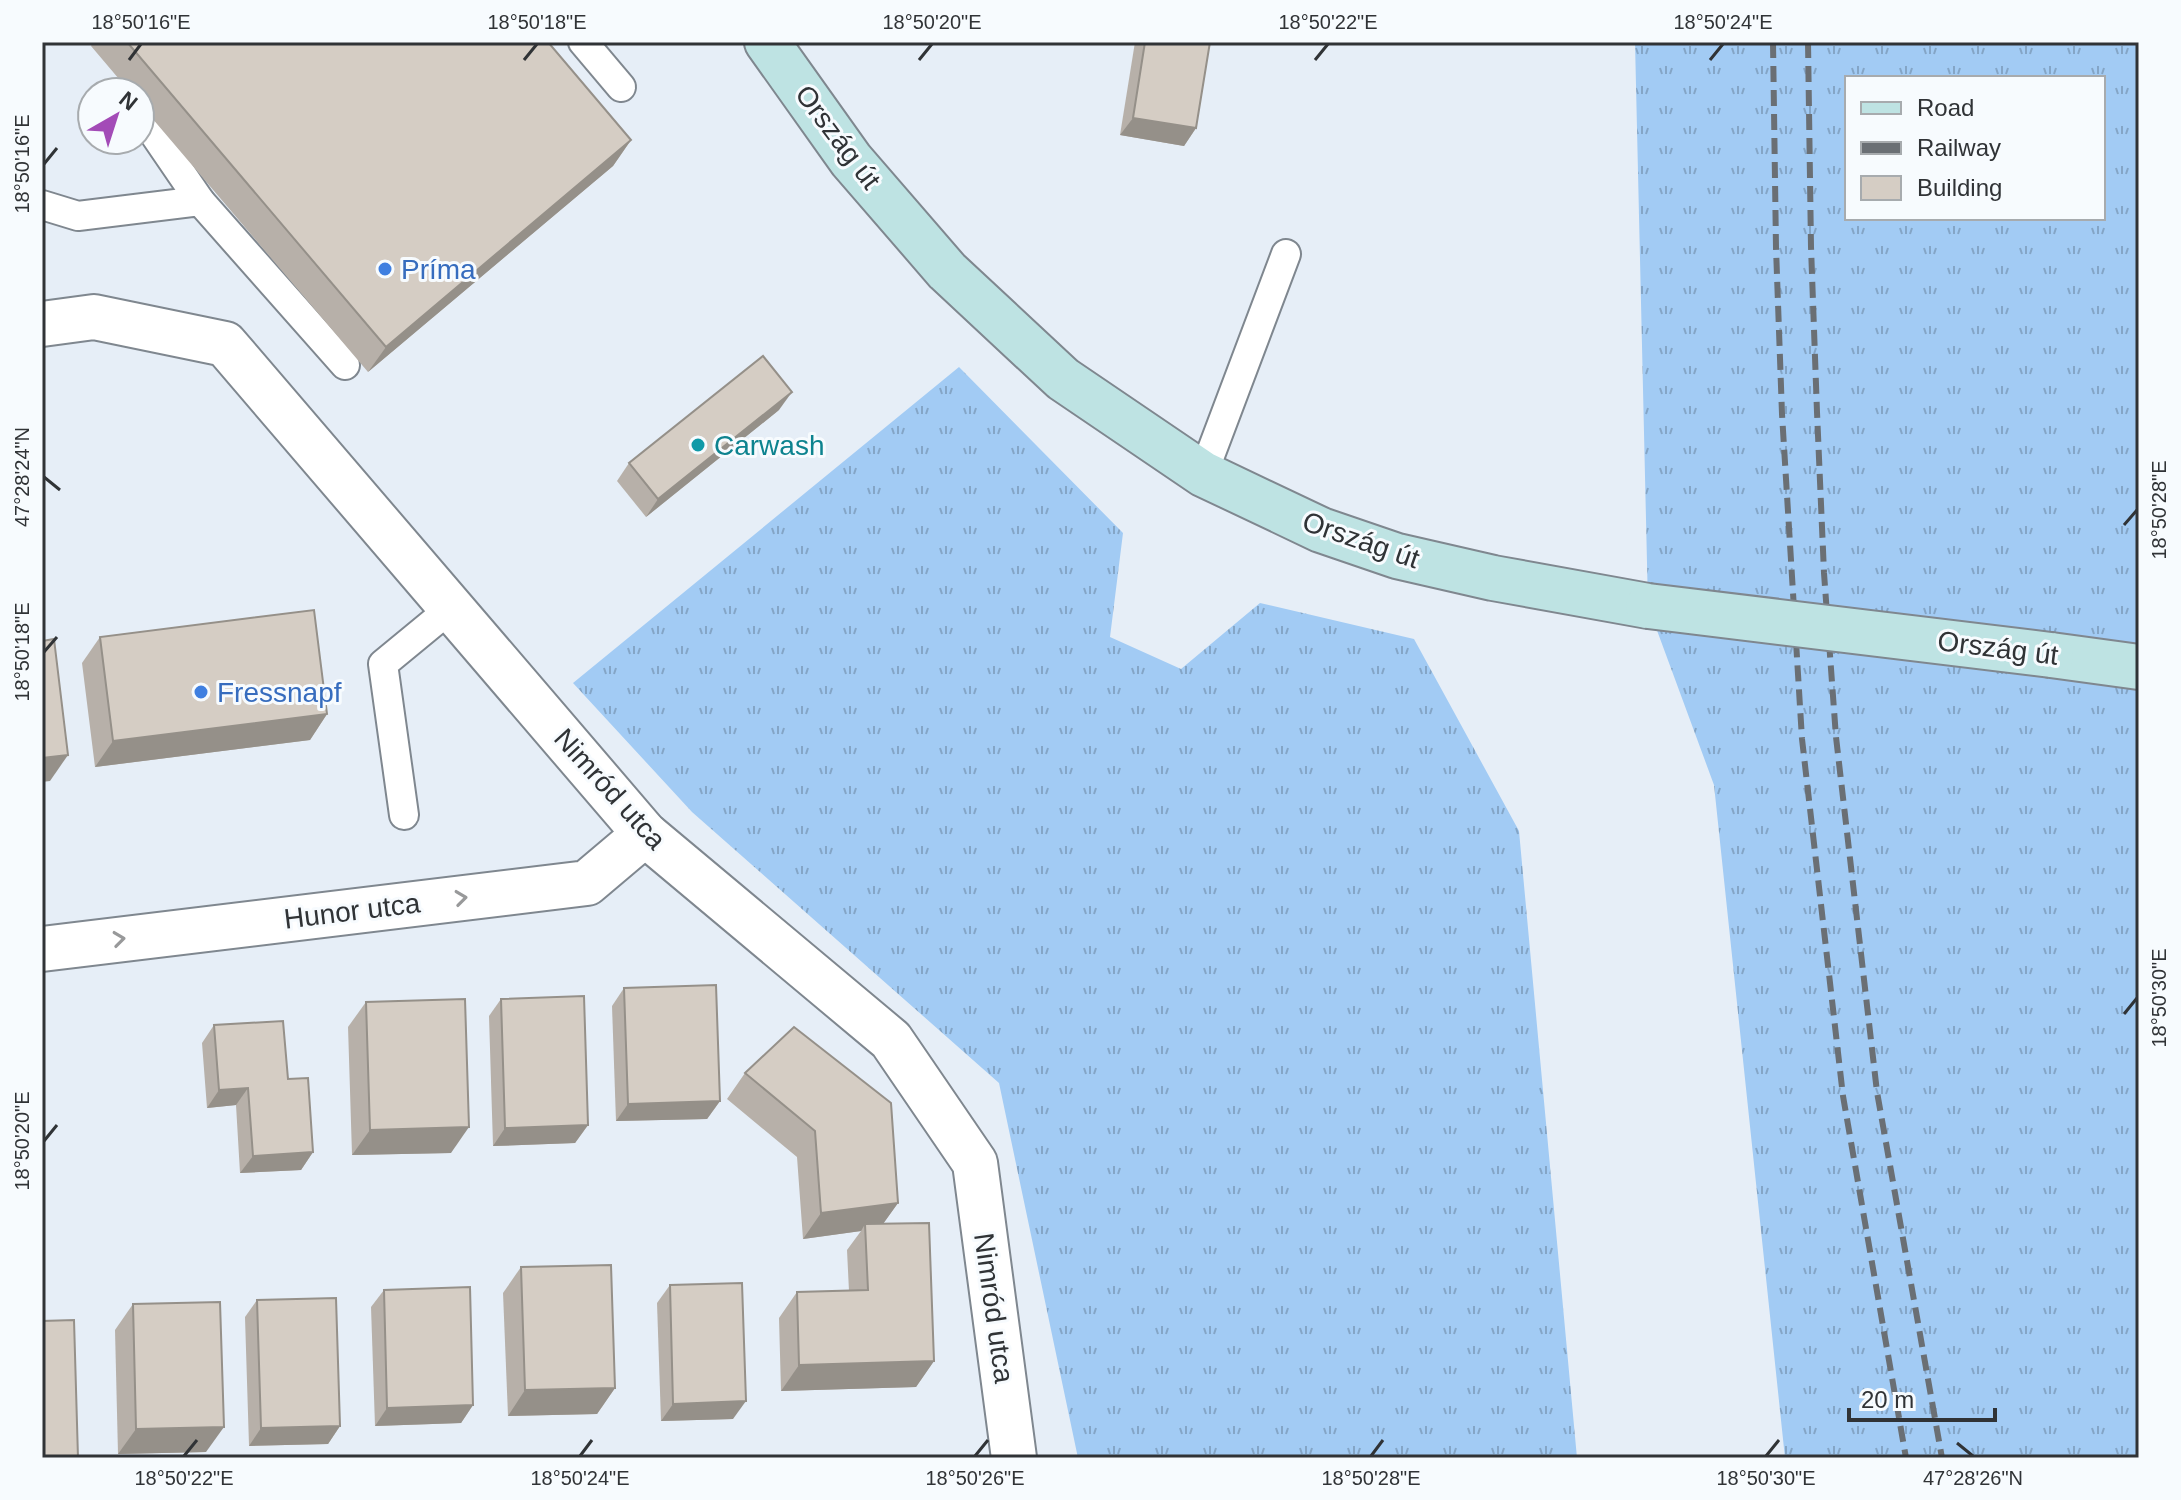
<svg xmlns="http://www.w3.org/2000/svg" width="2181" height="1500" font-family="Arial,sans-serif">
	<style>
		.grass { fill: url(#grass-tufts); fill-rule: evenodd }
		.lines { fill: none; stroke-linecap: round; stroke-linejoin: round }
		.service-casing { stroke: #7f878f; stroke-width: 32 }
		.minor-casing { stroke: #7f878f; stroke-width: 48 }
		.secondary-casing { stroke: #7f878f; stroke-width: 48 }
		.service { stroke: #fff; stroke-width: 28 }
		.minor { stroke: #fff; stroke-width: 44 }
		.secondary { stroke: #bee3e3; stroke-width: 44 }
		.rail { stroke: #6a6f74; stroke-width: 6; stroke-dasharray: 16 8; stroke-linecap: butt }
		.secondary-bridge-casing { stroke: #7f878f; stroke-width: 48; stroke-linecap: butt }
		.secondary-bridge { stroke: #bee3e3; stroke-width: 44 }
		.wall { fill: #b7b0a9 }
		.shaded-wall { fill: #959089 }
		.building { fill: #d5cdc4; stroke: #959089; stroke-width: 2 }
		.oneway { stroke: #98999a }
		.ticks { fill: none; stroke: #303336; stroke-width: 3 }
		.shop-dot { fill: #3f7fe0; stroke: #f7fbfe; stroke-width: 3 }
		.culture-dot { fill: #0f9aa8; stroke: #f7fbfe; stroke-width: 3 }
		.labels { text-anchor: middle; dominant-baseline: central; stroke-width: 6; stroke-linejoin: round; paint-order: stroke }
		.street-label { font-size: 28px; fill: #303336; stroke: #f7fbfe }
		.shop-label { font-size: 28px; fill: #366cbe; stroke: #f7fbfe; text-anchor: start }
		.culture-label { font-size: 28px; fill: #0d838f; stroke: #f7fbfe; text-anchor: start }
		.neatline { fill: none; stroke: #303336; stroke-width: 3 }
		.ticks-label { font-size: 20px; text-anchor: middle; fill: #303336 }
	</style>
	<defs>
		<pattern id="grass-tufts" width="24" height="20" patternUnits="userSpaceOnUse" patternTransform="scale(2)"><rect width="24" height="20" fill="#a2cbf4"/><path d="M3 7l-1-3M5 7V3M7 7l1-3M15 17l-1-3M17 17v-4M19 17l1-3" fill="none" stroke="#84a5c6"/></pattern>
	</defs>
	<rect width="100%" height="100%" fill="#e6eef7"/>
	<g class="grass">
		<path d="M 1635,42 L 2139,42 L 2139,1458 L 1785,1458 L 1714,785 L 1648,606 ZM 1847,78 L 2103,78 L 2103,218 L 1847,218 Z"/>
		<polygon points="959,367 1123,533 1110,637 1181,669 1260,603 1414,639 1519,831 1577,1458 1078,1458 999,1083 692,812 573,683"/>
	</g>
	<g class="lines">
		<g class="service-casing">
			<g id="service">
				<polyline points="583,42 621,87"/>
				<polyline points="146,122 200,201"/>
				<polyline points="42,205 78,216 200,201 345,365"/>
				<polyline points="1203,474 1286,254"/>
				<polyline points="404,815 383,664 451,608"/>
			</g>
		</g>
		<g class="minor-casing">
			<g id="minor">
				<polyline points="42,324 94,317 225,344 645,834 891,1040 975,1163 1014,1458"/>
				<polyline points="42,949 587,883 645,834"/>
			</g>
		</g>
		<g class="secondary-casing">
			<g id="secondary">
				<polyline points="767,42 851,160 947,271 1063,379 1203,474 1321,530 1397,556 1493,578 1648,606"/>
				<polyline points="2051,655 2139,667"/>
			</g>
		</g>
		<use href="#service" class="service"/>
		<use href="#minor" class="minor"/>
		<use href="#secondary" class="secondary"/>
		<g class="rail">
			<polyline points="1773,42 1776,248 1782,414 1802,739 1843,1096 1906,1458"/>
			<polyline points="1808,42 1811,247 1817,412 1824,573 1836,737 1877,1092 1942,1458"/>
		</g>
		<g class="secondary-bridge-casing">
			<polyline id="secondary-bridge" points="1648,606 2051,655"/>
		</g>
		<use href="#secondary-bridge" class="secondary-bridge"/>
	</g>
	<g class="wall">
		<polygon points="93,42 548,42 631,140 613,166 368,372 140,104 140,92 130,92 91,46"/>
		<polygon points="1135,42 1210,42 1196,128 1184,146 1120,135"/>
		<polygon points="779,410 646,517 617,481 629,463"/>
		<polygon points="100,637 327,714 310,740 95,767 82,663"/>
		<polygon points="624,988 720,1101 707,1119 616,1121 612,1006"/>
		<polygon points="501,999 588,1125 575,1143 493,1146 489,1016"/>
		<polygon points="366,1002 451,1153 352,1155 348,1027"/>
		<polygon points="214,1025 288,1079 313,1152 301,1170 240,1173 236,1105 207,1108 202,1043"/>
		<polygon points="794,1027 898,1203 883,1224 934,1361 916,1387 781,1391 779,1318 797,1292 849,1291 847,1250 861,1231 803,1239 797,1157 727,1099 745,1073"/>
		<polygon points="521,1267 615,1388 597,1414 508,1416 503,1293"/>
		<polygon points="670,1285 733,1419 661,1421 657,1303"/>
		<polygon points="384,1290 473,1405 461,1423 375,1426 371,1307"/>
		<polygon points="257,1300 340,1426 328,1444 249,1446 245,1317"/>
		<polygon points="133,1304 206,1452 118,1454 115,1330"/>
	</g>
	<g class="shaded-wall">
		<polygon points="1133,118 1196,128 1184,146 1120,135"/>
		<polygon points="631,140 613,166 368,372 386,347"/>
		<polygon points="792,392 779,410 646,517 658,499"/>
		<polygon points="327,714 310,740 95,767 113,741"/>
		<polygon points="68,755 50,781 42,782 42,758"/>
		<polygon points="248,1088 236,1105 207,1108 219,1090"/>
		<polygon points="720,1101 707,1119 616,1121 628,1104"/>
		<polygon points="588,1125 575,1143 493,1146 505,1128"/>
		<polygon points="469,1127 451,1153 352,1155 370,1130"/>
		<polygon points="313,1152 301,1170 240,1173 253,1156"/>
		<polygon points="898,1203 880,1228 865,1224 861,1231 803,1239 821,1213"/>
		<polygon points="934,1361 916,1387 781,1391 799,1365"/>
		<polygon points="615,1388 597,1414 508,1416 525,1390"/>
		<polygon points="746,1401 733,1419 661,1421 673,1404"/>
		<polygon points="473,1405 461,1423 375,1426 387,1408"/>
		<polygon points="340,1426 328,1444 249,1446 261,1428"/>
		<polygon points="224,1427 206,1452 118,1454 136,1429"/>
	</g>
	<g class="building">
		<polygon points="127,42 548,42 631,140 386,347"/>
		<polygon points="1145,42 1210,42 1196,128 1133,118"/>
		<polygon points="763,356 792,392 658,499 629,463"/>
		<polygon points="314,610 327,714 113,741 100,637"/>
		<polygon points="54,639 68,755 42,758 42,641"/>
		<polygon points="716,985 720,1101 628,1104 624,988"/>
		<polygon points="584,996 588,1125 505,1128 501,999"/>
		<polygon points="465,999 469,1127 370,1130 366,1002"/>
		<polygon points="283,1021 288,1079 308,1078 313,1152 253,1156 248,1088 219,1090 214,1025"/>
		<polygon points="794,1027 891,1103 898,1203 821,1213 815,1131 745,1073"/>
		<polygon points="929,1223 934,1361 799,1365 797,1292 868,1290 865,1224"/>
		<polygon points="611,1265 615,1388 525,1390 521,1267"/>
		<polygon points="742,1283 746,1401 673,1404 670,1285"/>
		<polygon points="470,1287 473,1405 387,1408 384,1290"/>
		<polygon points="336,1298 340,1426 261,1428 257,1300"/>
		<polygon points="220,1302 224,1427 136,1429 133,1304"/>
		<polygon points="74,1320 78,1458 42,1458 42,1321"/>
	</g>
	<defs><path id="oneway-chevron" d="M-2-3.5L2.5 0L-2 3.5" fill="none" stroke-width="1.6" stroke-linecap="round" stroke-linejoin="round" transform="scale(2)"/></defs>
	<g class="oneway">
		<use href="#oneway-chevron" transform="translate(461 898) rotate(-7)"/>
		<use href="#oneway-chevron" transform="translate(119 939) rotate(-7)"/>
	</g>
	<path class="ticks" d="M 129,60 L 141,44M 524,60 L 537,44M 919,60 L 932,44M 1315,60 L 1328,44M 1710,60 L 1723,44M 44,164 L 57,148M 44,477 L 60,490M 2124,525 L 2137,510M 44,652 L 57,637M 2124,1014 L 2137,998M 44,1141 L 57,1125M 1957,1443 L 1973,1456M 184,1456 L 197,1440M 580,1456 L 592,1440M 975,1456 L 988,1440M 1371,1456 L 1383,1440M 1766,1456 L 1779,1440"/>
	<g class="shop-dot">
		<circle cx="385" cy="269" r="8"/>
		<circle cx="201" cy="692" r="8"/>
	</g>
	<circle class="culture-dot" cx="698" cy="445" r="8"/>
	<g class="labels">
		<g class="street-label">
			<text transform="translate(838 137) rotate(53)">Ország út</text>
			<text transform="translate(1361 540) rotate(19)">Ország út</text>
			<text transform="translate(1998 648) rotate(7)">Ország út</text>
			<text transform="translate(610 789) rotate(48)">Nimród utca</text>
			<text transform="translate(352 911) rotate(-7)">Hunor utca</text>
			<text transform="translate(994 1308) rotate(82)">Nimród utca</text>
		</g>
		<g class="shop-label">
			<text x="401" y="269">Príma</text>
			<text x="217" y="692">Fressnapf</text>
		</g>
		<g class="culture-label">
			<text x="714" y="445">Carwash</text>
		</g>
	</g>
	<rect width="2181" height="1500" fill="none" stroke="#f7fbfe" stroke-width="88"/>
	<rect x="1845" y="76" width="260" height="144" fill="#f7fbfe" stroke="#a7abae" stroke-width="2"/>
	<rect x="1861" y="102" width="40" height="12" fill="#bee3e3" stroke="#a7abae" stroke-width="2"/>
	<text x="1917" y="116" font-size="24" fill="#303336">Road</text>
	<rect x="1861" y="142" width="40" height="12" fill="#6a6f74" stroke="#a7abae" stroke-width="2"/>
	<text x="1917" y="156" font-size="24" fill="#303336">Railway</text>
	<rect x="1861" y="176" width="40" height="24" fill="#d5cdc4" stroke="#a7abae" stroke-width="2"/>
	<text x="1917" y="196" font-size="24" fill="#303336">Building</text>
	<g transform="translate(116 116) rotate(39)"><circle r="38" fill="#f7fbfe" stroke="#a7abae" stroke-width="2"/>
	<path d="M0-6L14 30L0 20L-14 30Z" fill="#a34bb7"/>
	<text y="-12" font-size="22" font-weight="bold" text-anchor="middle" fill="#303336">N</text>
	</g>
	<path d="M1849 1408v12h146v-12" fill="none" stroke="#303336" stroke-width="4"/>
	<text x="1861" y="1408" font-size="24" fill="#303336" stroke="#f7fbfe" stroke-width="6" paint-order="stroke">20 m</text>
	<rect x="44" y="44" width="2093" height="1412" class="neatline"/>
	<g class="ticks-label">
		<text x="141" y="29">18°50'16"E</text>
		<text x="537" y="29">18°50'18"E</text>
		<text x="932" y="29">18°50'20"E</text>
		<text x="1328" y="29">18°50'22"E</text>
		<text x="1723" y="29">18°50'24"E</text>
		<text transform="translate(22 164) rotate(-90)" y="7">18°50'16"E</text>
		<text transform="translate(22 477) rotate(-90)" y="7">47°28'24"N</text>
		<text transform="translate(2159 510) rotate(-90)" y="7">18°50'28"E</text>
		<text transform="translate(22 652) rotate(-90)" y="7">18°50'18"E</text>
		<text transform="translate(2159 998) rotate(-90)" y="7">18°50'30"E</text>
		<text transform="translate(22 1141) rotate(-90)" y="7">18°50'20"E</text>
		<text x="184" y="1485">18°50'22"E</text>
		<text x="580" y="1485">18°50'24"E</text>
		<text x="975" y="1485">18°50'26"E</text>
		<text x="1371" y="1485">18°50'28"E</text>
		<text x="1766" y="1485">18°50'30"E</text>
		<text x="1973" y="1485">47°28'26"N</text>
	</g>
</svg>
